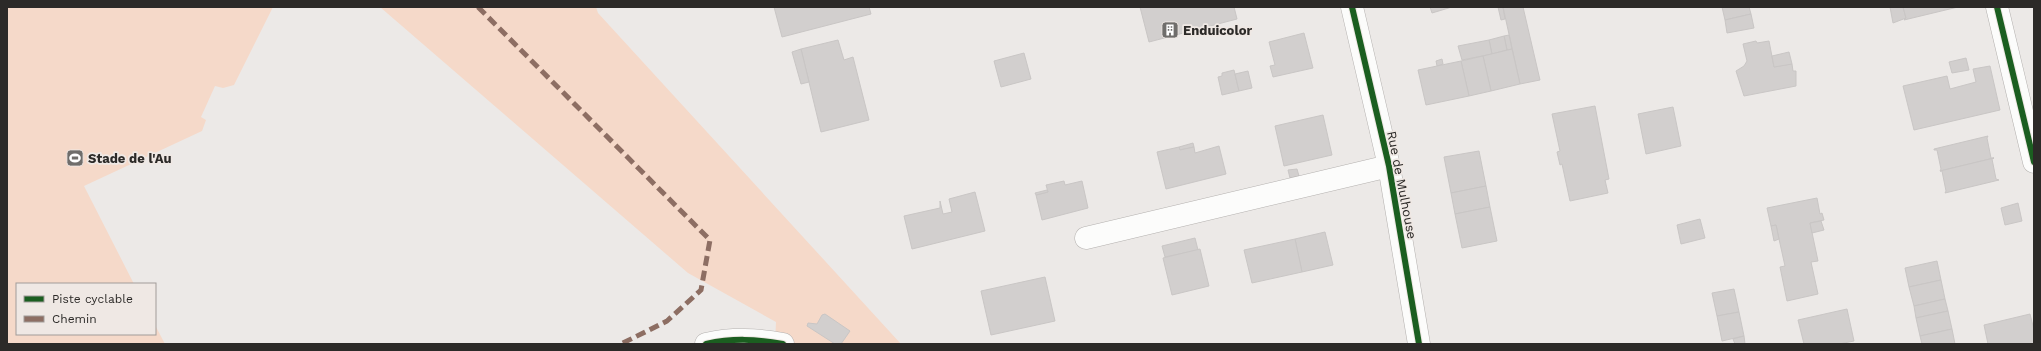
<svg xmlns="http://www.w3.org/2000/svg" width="2041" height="351" font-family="'Work Sans',sans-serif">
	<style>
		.green { fill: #f5d9c9 }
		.building { fill: #d2cfce; stroke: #c9c6c5 }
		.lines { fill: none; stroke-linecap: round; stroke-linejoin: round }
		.minor-casing { stroke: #b4b1af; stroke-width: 23 }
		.major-casing { stroke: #b4b1af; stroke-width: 23 }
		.minor { stroke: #fcfcfb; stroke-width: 22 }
		.major { stroke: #fcfcfb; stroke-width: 22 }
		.quiet { stroke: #8d6e63; stroke-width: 5; stroke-dasharray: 10 5; stroke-linecap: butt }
		.cycleway-casing { stroke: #efe8e4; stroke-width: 8 }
		.cycleway { stroke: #1b5e20; stroke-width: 6 }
		.labels { text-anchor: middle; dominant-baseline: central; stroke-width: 3.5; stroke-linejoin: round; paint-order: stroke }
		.poi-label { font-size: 13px; font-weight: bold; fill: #2c2a28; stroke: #efe8e4; text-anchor: start }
		.street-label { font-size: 13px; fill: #2c2a28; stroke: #efe8e4 }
	</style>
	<rect width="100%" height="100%" fill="#ece9e7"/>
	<g class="green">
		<polygon points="7,7 273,7 234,85 223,88 215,86 201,117 206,120 202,131 84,186 134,284 17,284 17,334 155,334 155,325 165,344 7,344"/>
		<polygon points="380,7 596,7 598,13 901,344 775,344 776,322 688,273"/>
	</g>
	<g class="building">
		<polygon points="774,7 869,7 871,14 782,37"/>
		<polygon points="1140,7 1234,7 1237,19 1149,42"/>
		<polygon points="1430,7 1452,7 1432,13"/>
		<polygon points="1498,7 1503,7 1505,19 1501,20"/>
		<polygon points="1503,7 1523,7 1540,80 1520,84"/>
		<polygon points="1722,7 1749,7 1751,14 1725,20"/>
		<polygon points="1890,7 1903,7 1906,18 1893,23"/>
		<polygon points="1903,7 1958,7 1904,20 1906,18"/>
		<polygon points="1751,14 1754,28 1727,33 1725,20"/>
		<polygon points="1304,33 1313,68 1273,77 1270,66 1275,65 1269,42"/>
		<polygon points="1509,35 1512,49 1507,50 1504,36"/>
		<polygon points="1504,36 1507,50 1492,54 1489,40"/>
		<polygon points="838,40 844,60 853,57 869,120 821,132 801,49"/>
		<polygon points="1489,40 1492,54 1462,60 1458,46"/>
		<polygon points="1756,41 1757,43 1769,41 1774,67 1792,64 1793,71 1796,71 1796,86 1744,96 1736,71 1744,66 1747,61 1743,44"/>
		<polygon points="801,49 809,82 801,84 792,52"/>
		<polygon points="1512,49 1520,84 1491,91 1483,56"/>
		<polygon points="1789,52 1792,64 1774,67 1772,56"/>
		<polygon points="1024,53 1031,79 1001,87 994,61"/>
		<polygon points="1483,56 1491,91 1469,96 1461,61"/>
		<polygon points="1966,58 1969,70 1952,73 1949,62"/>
		<polygon points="1442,59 1443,64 1437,66 1436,61"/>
		<polygon points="1461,61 1469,96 1426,105 1418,70"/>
		<polygon points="1990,66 2000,110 1914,130 1903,86 1947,76 1950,89 1976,82 1973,69"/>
		<polygon points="1234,70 1239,91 1222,95 1218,77 1222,76 1222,73"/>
		<polygon points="1248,71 1252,88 1239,91 1235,74"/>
		<polygon points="1595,106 1609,179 1605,180 1608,193 1570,201 1562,164 1560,165 1557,152 1560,151 1552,114"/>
		<polygon points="1673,107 1681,146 1646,154 1638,114"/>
		<polygon points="1323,115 1332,155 1284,166 1275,126"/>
		<polygon points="1988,136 1987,138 1991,158 1994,158 1940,171 1941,169 1937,150 1934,150 1934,149"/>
		<polygon points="1193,143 1194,147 1180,150 1179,147"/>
		<polygon points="1219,146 1226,174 1166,189 1157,152 1179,147 1180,150 1194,147 1195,153"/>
		<polygon points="1479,151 1486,186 1451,193 1444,157"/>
		<polygon points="1994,158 1992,159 1996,179 1999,180 1945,193 1946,191 1942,171 1940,171"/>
		<polygon points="1297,169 1299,176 1290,178 1288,170"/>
		<polygon points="1064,181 1065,185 1082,181 1088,208 1042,220 1036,195 1048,192 1046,185"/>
		<polygon points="1486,186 1490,207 1455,214 1451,193"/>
		<polygon points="1047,190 1048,192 1036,195 1035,193"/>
		<polygon points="975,192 985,231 912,249 904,216 940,208 940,201 943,214 952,212 949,199"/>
		<polygon points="1817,198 1820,214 1822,213 1824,220 1810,223 1818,261 1811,262 1818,294 1787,301 1780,267 1785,266 1779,239 1776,225 1771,226 1767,208"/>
		<polygon points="2018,203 2022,221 2005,225 2001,208"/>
		<polygon points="1490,207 1497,241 1462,248 1455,214"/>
		<polygon points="1700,219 1705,238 1681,244 1677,225"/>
		<polygon points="1821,221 1824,230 1812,233 1810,223"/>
		<polygon points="1776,225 1779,239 1774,241 1771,226"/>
		<polygon points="1325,232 1333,265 1302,272 1295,239"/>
		<polygon points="1195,238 1198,250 1165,257 1162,246"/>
		<polygon points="1295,239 1302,272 1252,283 1244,250"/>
		<polygon points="1200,249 1209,286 1172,295 1163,258"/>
		<polygon points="1937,261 1941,280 1909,287 1905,268"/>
		<polygon points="1045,277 1055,321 991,335 981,291"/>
		<polygon points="1941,280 1945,299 1914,306 1909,287"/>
		<polygon points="1734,289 1739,312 1717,316 1712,293"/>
		<polygon points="1945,299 1948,311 1916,318 1914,306"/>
		<polygon points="1847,309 1854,341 1839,344 1804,344 1798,320"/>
		<polygon points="1948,311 1952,329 1920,336 1916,318"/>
		<polygon points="1739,312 1744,336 1722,341 1717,316"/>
		<polygon points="825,314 850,331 841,344 835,344 807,326 808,323 817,324 822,315"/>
		<polygon points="2030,314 2034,330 2034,344 1988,344 1984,325"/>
		<polygon points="1952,329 1955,344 1922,344 1920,336"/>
		<polygon points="1744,336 1745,344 1735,344 1733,339"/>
	</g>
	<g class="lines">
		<g class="minor-casing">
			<g id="minor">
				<polyline points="1997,7 2034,162"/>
				<polyline points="1086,238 1389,166"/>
				<path d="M 706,344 C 733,338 755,339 783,344"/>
			</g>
		</g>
		<g class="major-casing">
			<polyline id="major" points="1352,7 1389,166 1419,344"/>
		</g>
		<use href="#minor" class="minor"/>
		<use href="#major" class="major"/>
		<polyline class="quiet" points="478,7 710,240 701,290 667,321 621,344"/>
		<g class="cycleway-casing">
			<g id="cycleway">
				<polyline points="1352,7 1389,166 1419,344"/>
				<polyline points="1997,7 2034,162"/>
				<path d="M 706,344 C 733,338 755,339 783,344"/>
			</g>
		</g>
		<use href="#cycleway" class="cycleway"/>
	</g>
	<defs>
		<g id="building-square" transform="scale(0.9)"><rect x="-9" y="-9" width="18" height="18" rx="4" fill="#6f6d6b" stroke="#efe8e4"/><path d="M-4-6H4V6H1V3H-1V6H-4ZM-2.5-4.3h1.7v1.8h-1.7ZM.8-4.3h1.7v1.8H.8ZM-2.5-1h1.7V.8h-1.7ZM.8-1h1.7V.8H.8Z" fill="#fff"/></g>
		<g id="stadium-square" transform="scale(0.9)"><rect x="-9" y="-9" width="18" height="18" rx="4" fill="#6f6d6b" stroke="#efe8e4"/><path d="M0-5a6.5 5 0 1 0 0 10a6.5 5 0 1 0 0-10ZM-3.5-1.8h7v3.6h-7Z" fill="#fff"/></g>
	</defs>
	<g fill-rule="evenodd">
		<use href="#building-square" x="1170" y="30"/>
		<use href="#stadium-square" x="75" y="158"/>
	</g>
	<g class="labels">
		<g class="poi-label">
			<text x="1183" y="30">Enduicolor</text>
			<text x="88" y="158">Stade de l'Au</text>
		</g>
		<g class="street-label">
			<text transform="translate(1402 185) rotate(79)">Rue de Mulhouse</text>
		</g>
	</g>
	<rect width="2041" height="351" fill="none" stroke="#2c2a28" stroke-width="16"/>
	<rect x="16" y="283" width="140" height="52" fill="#efe8e4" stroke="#a19c99"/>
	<rect x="24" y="296" width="20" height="6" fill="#1b5e20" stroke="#a19c99"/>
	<text x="52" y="303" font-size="12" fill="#2c2a28">Piste cyclable</text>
	<rect x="24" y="316" width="20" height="6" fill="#8d6e63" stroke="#a19c99"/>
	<text x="52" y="323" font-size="12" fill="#2c2a28">Chemin</text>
</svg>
